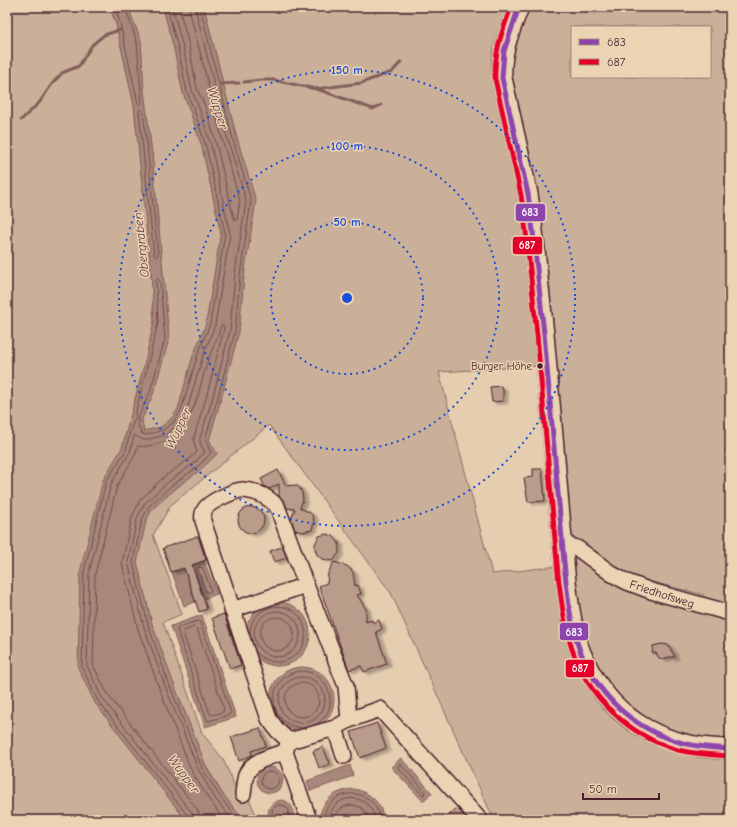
<svg xmlns="http://www.w3.org/2000/svg" width="737" height="827" font-family="'Comic Neue',sans-serif">
	<style>
		.green { fill: #cbb099; stroke: #8a6862; fill-rule: evenodd }
		.water { fill: #a8887a; stroke: #825e5a }
		.lines { fill: none; stroke-linecap: round; stroke-linejoin: round }
		.shore { stroke: #70494b; stroke-width: 1 }
		.stream { stroke: #825e5a; stroke-width: 3 }
		.building { fill: #b99c8a; stroke: #4a1f2b; filter: url(#shadow) }
		.minor-casing { stroke: #4a1f2b; stroke-width: 18 }
		.major-casing { stroke: #4a1f2b; stroke-width: 22 }
		.minor { stroke: #ebd4b4; stroke-width: 15 }
		.major { stroke: #ebd4b4; stroke-width: 19 }
		.bus-1-casing { stroke: #ebd4b4; stroke-width: 8 }
		.bus-2-casing { stroke: #ebd4b4; stroke-width: 8 }
		.bus-1 { stroke: #8e44ad; stroke-width: 5 }
		.bus-2 { stroke: #e4002b; stroke-width: 5 }
		.ring { fill: none; stroke: #1d4ed8; stroke-width: 2; stroke-dasharray: 2 4 }
		.bus-dot { fill: #4a1f2b; stroke: #ebd4b4; stroke-width: 1.5 }
		.labels { text-anchor: middle; dominant-baseline: central; stroke-width: 3; stroke-linejoin: round; paint-order: stroke }
		.bus-label { font-size: 11px; fill: #4a1f2b; stroke: #ebd4b4; text-anchor: end }
		.street-label { font-size: 12px; fill: #4a1f2b; stroke: #ebd4b4 }
		.water-label { font-size: 13px; font-style: italic; fill: #62393f; stroke: #ebd4b4 }
		.centre { fill: #1d4ed8; stroke: #ebd4b4; stroke-width: 2 }
		.ring-label { font-size: 12px; text-anchor: middle; font-weight: bold; fill: #1d4ed8; stroke: #ebd4b4; stroke-width: 3; stroke-linejoin: round; paint-order: stroke }
		.line-badge { stroke: #ebd4b4; stroke-width: 1.5 }
		.badge-label { font-size: 11px; text-anchor: middle; font-weight: bold; fill: #fff }
	</style>
	<defs>
		<filter id="shadow"><feDropShadow dx="4.5" dy="2.5" stdDeviation="1" flood-color="#0004"/></filter>
	</defs>
	<rect width="100%" height="100%" fill="#e5cdaf"/>
	<filter id="ink" filterUnits="userSpaceOnUse"><feTurbulence type="fractalNoise" baseFrequency=".025" numOctaves="2"/><feDisplacementMap in="SourceGraphic" scale="8" xChannelSelector="R" yChannelSelector="G"/><feConvolveMatrix kernelMatrix="1 2 1 2 8 2 1 2 1" color-interpolation-filters="sRGB"/></filter>
	<g filter="url(#ink)">
		<g class="green">
			<polygon points="7,7 110,7 116,24 134,105 151,272 154,322 145,362 122,448 103,480 95,703 186,820 7,820"/>
			<polygon points="128,7 163,7 174,49 183,93 190,111 202,147 221,233 206,324 193,356 178,409 171,419 161,427 144,432 142,423 142,419 153,394 169,339 152,154 144,91 141,41"/>
			<path d="M 204,7 L 730,7 L 730,820 L 494,820 L 391,593 L 269,425 L 171,505 L 153,535 L 182,614 L 163,622 L 202,733 L 223,759 L 238,793 L 247,794 L 258,820 L 243,820 L 222,793 L 206,766 L 173,682 L 152,624 L 137,562 L 146,521 L 152,509 L 217,454 L 209,440 L 220,402 L 239,331 L 244,275 L 255,201 L 236,135 ZM 572,27 L 710,27 L 710,77 L 572,77 ZM 539,366 L 558,566 L 492,574 L 439,372 ZM 653,582 L 704,595 L 700,611 L 649,597 Z"/>
		</g>
		<g class="water">
			<polygon points="110,7 128,7 141,41 144,91 152,154 169,339 153,394 142,419 142,423 144,431 161,427 171,419 178,409 193,356 206,324 221,233 202,147 190,111 183,93 174,49 163,7 204,7 236,135 256,201 244,275 239,331 220,402 209,440 217,454 199,471 174,489 152,509 146,521 137,562 152,624 173,682 206,766 222,793 243,820 186,820 95,703 78,668 80,572 103,480 122,448 145,362 154,322 151,272 134,105 116,24"/>
			<polygon points="204,561 217,594 204,599 192,565"/>
			<polygon points="184,568 195,602 184,606 172,572"/>
			<circle cx="278" cy="634" r="32"/>
			<polygon points="202,615 236,717 205,727 171,626"/>
			<circle cx="302" cy="699" r="32"/>
			<polygon points="401,758 432,793 423,801 391,767"/>
			<polygon points="350,765 353,776 310,791 307,781"/>
			<circle cx="270" cy="780" r="13"/>
			<path d="M 354,789 C 370,792 382,803 384,820 L 319,820 C 321,801 335,790 354,789 Z"/>
			<path d="M 283,800 C 292,803 295,810 292,819 L 270,820 C 265,809 271,801 283,800 Z"/>
		</g>
		<g class="lines">
			<g class="shore">
				<polyline points="115,7 120,23 138,103 140,105 142,103 137,42 125,7"/>
				<polyline points="167,7 178,48 187,92 194,110 206,146 225,233 210,324 197,357 181,410 174,422 163,430 146,435 141,433 138,424 138,419 135,418 130,431 126,450 106,482 84,572 82,667 98,701 188,816 189,820"/>
				<polyline points="172,7 183,47 192,91 199,108 211,145 230,234 215,325 202,359 186,413 177,425 165,435 146,440 141,439 136,436 134,436 130,452 111,484 89,573 87,666 102,698 192,813 194,820"/>
				<polyline points="179,7 189,46 197,89 205,106 216,143 234,219 236,220 237,219 240,201 222,139 190,13 189,7"/>
				<polyline points="195,7 227,137 246,201 235,274 230,330 212,400 200,438 200,443 205,452 193,464 168,482 144,504 137,519 128,562 144,627 165,686 198,769 215,798 232,820"/>
				<polyline points="200,7 232,136 251,201 240,275 235,331 217,401 205,439 211,453 196,468 171,486 149,506 142,520 133,562 148,625 169,684 202,768 219,795 238,820"/>
				<polygon points="141,109 143,111 148,154 158,255 156,257 154,255 139,111"/>
				<polygon points="158,279 160,281 165,339 150,392 139,416 137,417 135,415 158,323 156,281"/>
				<polygon points="199,567 203,568 211,590 210,592 206,592 198,569"/>
				<circle cx="277" cy="634" r="23"/>
				<circle cx="277" cy="634" r="17"/>
				<polygon points="198,621 200,622 231,713 229,715 209,721 207,720 177,630 178,628"/>
				<polygon points="195,627 197,629 224,709 223,712 213,715 210,714 183,633 184,631"/>
				<path d="M 250,634 C 250,600 300,596 305,630 C 306,637 305,644 300,650 C 294,657 286,663 276,662 C 268,662 261,658 255,651"/>
				<circle cx="302" cy="700" r="23"/>
				<circle cx="302" cy="700" r="17"/>
				<path d="M 306,728 C 288,729 273,716 274,698 C 274,690 279,682 285,677 C 318,654 350,705 315,725"/>
				<polygon points="400,764 425,791 424,795 422,794 398,768 398,766"/>
				<circle cx="270" cy="780" r="9"/>
				<path d="M 200,820 L 199,814 L 197,809 L 108,695 L 93,665 L 95,574 L 117,486 L 135,455 L 138,446 C 141,446 144,447 147,446 C 191,440 196,401 206,366 C 210,353 217,340 221,326 L 223,325 L 224,326 L 224,329 L 206,398 L 194,437 L 194,443 L 197,452 L 189,459 L 164,477 L 140,500 L 132,517 L 122,563 L 138,629 L 159,688 L 192,772 L 210,801 L 224,820"/>
				<path d="M 273,820 L 272,810 C 277,803 284,803 289,810 L 288,820"/>
				<path d="M 323,820 C 328,785 376,785 380,820"/>
				<path d="M 328,820 C 333,791 371,791 375,820"/>
				<path d="M 334,820 C 338,800 365,800 369,820"/>
			</g>
			<g class="stream">
				<polyline points="244,82 261,80 273,80 316,89 361,83 392,72 401,62"/>
				<polyline points="221,84 239,83"/>
				<polyline points="317,89 373,109 381,105"/>
				<polyline points="21,120 39,103 52,84 62,73 79,66 92,45 104,35 120,30"/>
				<polyline points="7,135 7,134"/>
			</g>
		</g>
		<g class="building">
			<polygon points="501,386 502,389 503,389 503,401 492,402 490,387"/>
			<polygon points="533,469 542,469 545,501 528,502 524,478 533,477"/>
			<polygon points="278,470 286,486 295,485 299,487 302,492 303,499 300,508 309,512 313,516 314,522 312,530 302,532 295,530 291,519 295,509 287,508 285,503 279,496 279,484 269,489 265,487 261,479"/>
			<circle cx="251" cy="520" r="13"/>
			<polygon points="327,534 333,536 339,543 339,553 333,561 322,559 317,555 315,549 315,544 319,536"/>
			<polygon points="198,536 206,560 192,565 207,609 199,612 184,568 171,572 163,548"/>
			<polygon points="282,547 287,558 274,562 270,551"/>
			<polygon points="334,562 347,566 353,572 355,586 358,585 361,594 357,595 366,609 366,622 372,620 373,623 379,620 382,629 376,632 387,664 364,672 361,666 349,670 319,586 327,583 328,573"/>
			<polygon points="224,614 241,665 230,669 212,618"/>
			<polygon points="662,644 668,645 675,657 669,657 662,659 659,658 656,653 652,653 653,646"/>
			<polygon points="377,723 386,748 360,758 351,732"/>
			<polygon points="260,728 266,746 251,751 252,755 239,761 231,737"/>
			<polygon points="323,747 330,764 319,768 313,751"/>
			<polygon points="457,808 467,819 443,820"/>
		</g>
		<g class="lines">
			<g class="minor-casing">
				<g id="minor">
					<polyline points="563,546 571,546 577,548 612,574 627,582 651,591 730,613"/>
					<polyline points="232,610 306,585"/>
					<path d="M 349,720 L 346,686 L 306,585 L 277,506 C 268,497 256,491 244,490 C 236,489 209,502 205,509 C 203,512 202,516 203,521 L 269,719 L 278,731 L 289,741 L 335,728 L 349,720 L 380,709 L 480,820"/>
					<polyline points="335,728 344,756"/>
					<polyline points="289,741 285,752 309,820"/>
					<path d="M 243,794 C 244,788 244,781 246,775 C 252,760 272,756 285,752"/>
				</g>
			</g>
			<g class="major-casing">
				<path id="major" d="M 519,7 C 510,30 500,53 502,78 L 528,194 L 533,231 L 544,334 L 565,573 C 568,598 571,624 579,648 C 605,716 659,749 730,749"/>
			</g>
			<use href="#minor" class="minor"/>
			<use href="#major" class="major"/>
			<g class="bus-1-casing">
				<path id="bus-1" d="M 519,7 L 504,51 L 502,78 L 528,194 L 533,231 L 544,334 L 565,573 C 568,598 570,624 579,648 C 596,694 632,728 679,742 C 695,747 713,748 730,749"/>
			</g>
			<g class="bus-2-casing">
				<path id="bus-2" d="M 511,7 C 502,31 494,53 495,79 L 521,195 L 526,232 L 537,335 L 558,574 C 561,599 564,625 572,649 C 588,697 629,736 678,750 C 695,754 712,755 730,756"/>
			</g>
			<use href="#bus-1" class="bus-1"/>
			<use href="#bus-2" class="bus-2"/>
		</g>
	</g>
	<g class="ring">
		<circle cx="347" cy="298" r="76"/>
		<circle cx="347" cy="298" r="152"/>
		<circle cx="347" cy="298" r="228"/>
	</g>
	<circle class="bus-dot" cx="540" cy="366" r="3.5"/>
	<g class="labels">
		<g class="bus-label">
			<text x="532" y="366">Burger Höhe</text>
		</g>
		<g class="street-label">
			<text transform="translate(662 594) rotate(18)">Friedhofsweg</text>
		</g>
		<g class="water-label">
			<text transform="translate(218 108) rotate(73)">Wupper</text>
			<text transform="translate(141 245) rotate(-96)">Obergraben</text>
			<text transform="translate(178 428) rotate(-64)">Wupper</text>
			<text transform="translate(184 774) rotate(54)">Wupper</text>
		</g>
	</g>
	<circle cx="347" cy="298" r="6" class="centre"/>
	<g class="ring-label">
		<text x="347" y="74">150 m</text>
		<text x="347" y="150">100 m</text>
		<text x="347" y="226">50 m</text>
	</g>
	<g class="line-badge">
		<rect x="515" y="203" width="31" height="19" rx="4" fill="#8e44ad"/>
		<rect x="512" y="236" width="31" height="19" rx="4" fill="#e4002b"/>
		<rect x="559" y="622" width="30" height="19" rx="4" fill="#8e44ad"/>
		<rect x="565" y="659" width="30" height="19" rx="4" fill="#e4002b"/>
	</g>
	<g class="badge-label">
		<text x="530" y="216">683</text>
		<text x="527" y="249">687</text>
		<text x="574" y="636">683</text>
		<text x="580" y="672">687</text>
	</g>
	<rect width="737" height="827" fill="none" stroke="#ebd4b4" stroke-width="24"/>
	<rect x="12" y="12" width="713" height="803" fill="none" stroke="#4a1f2b" stroke-width="1.5" filter="url(#ink)"/>
	<rect x="571" y="26" width="140" height="52" fill="#ebd4b4" stroke="#ab8c7d"/>
	<rect x="579" y="39" width="20" height="6" fill="#8e44ad" stroke="#ab8c7d"/>
	<text x="607" y="46" font-size="12" fill="#4a1f2b">683</text>
	<rect x="579" y="59" width="20" height="6" fill="#e4002b" stroke="#ab8c7d"/>
	<text x="607" y="66" font-size="12" fill="#4a1f2b">687</text>
	<path d="M583 793v6h76v-6" fill="none" stroke="#4a1f2b" stroke-width="2"/>
	<text x="589" y="793" font-size="12" fill="#4a1f2b" stroke="#ebd4b4" stroke-width="3" paint-order="stroke">50 m</text>
</svg>
